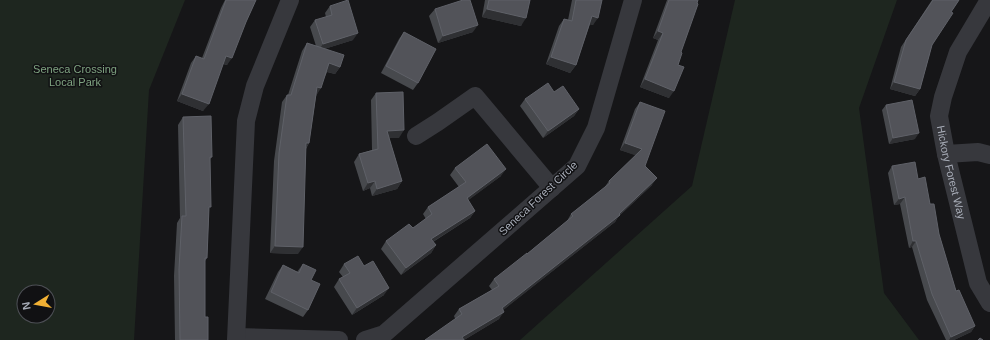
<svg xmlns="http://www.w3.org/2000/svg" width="990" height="340" font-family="Arial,sans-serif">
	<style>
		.green { fill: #1e261f; fill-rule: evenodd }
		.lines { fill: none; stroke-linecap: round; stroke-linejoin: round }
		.minor { stroke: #37383d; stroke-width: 18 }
		.wall { fill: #47494d }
		.shaded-wall { fill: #2f3033 }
		.building { fill: #525359; stroke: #5f6168 }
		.labels { text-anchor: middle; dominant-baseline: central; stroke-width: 3; stroke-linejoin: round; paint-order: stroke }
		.park-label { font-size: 11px; fill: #7fa381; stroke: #111113 }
		.street-label { font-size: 11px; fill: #a8adb8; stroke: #111113 }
	</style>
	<rect width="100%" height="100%" fill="#161618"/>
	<g class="green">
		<path d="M 0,0 L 185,0 L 149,90 L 134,340 L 0,340 ZM 24,292 L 48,292 L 48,316 L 24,316 Z"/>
		<polygon points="735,0 897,0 859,108 884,293 919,340 520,340 692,186"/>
	</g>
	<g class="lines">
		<g class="minor">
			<path id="s1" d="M 989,0 L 958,52 L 943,97 L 939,116 L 946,154 L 978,283 L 990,303"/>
			<polyline points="416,136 438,122 475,96 552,188"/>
			<polyline points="946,154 978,152 990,155"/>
			<polyline points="237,337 339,340"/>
			<polyline points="236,340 246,121 255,86 290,0"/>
			<polyline points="365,340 384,334 577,166 596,128 633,0"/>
		</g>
	</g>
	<g class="wall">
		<polygon points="225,0 256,0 246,22 227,65 223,64 203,111 177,101 191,63 196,56 202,58 221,8"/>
		<polygon points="485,0 530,0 521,26 482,17"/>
		<polygon points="572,0 602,0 593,25 590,24 576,65 570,73 546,64 559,26 564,19 568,20"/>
		<polygon points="667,0 698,0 681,52 669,98 640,87 658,40 653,38"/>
		<polygon points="932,0 959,0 951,12 932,45 920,89 915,96 890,89 901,47"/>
		<polygon points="330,6 353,40 324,49 340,67 335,74 327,72 316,96 309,143 306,149 298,254 270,253 274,161 282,102 287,95 288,95 302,51 307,43 316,46 310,27 315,20 326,17 325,13"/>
		<polygon points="435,9 473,32 438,43 429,16"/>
		<polygon points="404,32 418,83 413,90 381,73 399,39"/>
		<polygon points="376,93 399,138 389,138 402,181 397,189 372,196 370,188 363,191 354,162 359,154 372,150 371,100"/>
		<polygon points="525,99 579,109 574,116 543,138 520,106"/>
		<polygon points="640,102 645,166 652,185 618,217 615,222 503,310 499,319 464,340 454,316 459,309 492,290 489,286 494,279 527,254 567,221 571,214 604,188 609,181 636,155 620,150 635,109"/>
		<polygon points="886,105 915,139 889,144 882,110"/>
		<polygon points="183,117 212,157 210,159 209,210 207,258 205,261 205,317 208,340 175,340 174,276 177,223 180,218 178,125"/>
		<polygon points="892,166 918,179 930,204 956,291 975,326 971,332 954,340 946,340 927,300 912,247 909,248 900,204 894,205 888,173"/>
		<polygon points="455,168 501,176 468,200 475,211 470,218 433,242 436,245 431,253 401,275 381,249 386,241 413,228 426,219 423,214 428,207 459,187 450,175"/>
		<polygon points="303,264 311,280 308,310 303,317 265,299 278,272 283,265 297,272"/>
		<polygon points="344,264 364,266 384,295 352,315 334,287 339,279 343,277 339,272"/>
	</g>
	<g class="shaded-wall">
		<polygon points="487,9 526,18 521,26 482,17"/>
		<polygon points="592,16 598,18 593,25 587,24"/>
		<polygon points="478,25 473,32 438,43 443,36"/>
		<polygon points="658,31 663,33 658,40 653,38"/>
		<polygon points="358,33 353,40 318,51 323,44"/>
		<polygon points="226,56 232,58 227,65 221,63"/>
		<polygon points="551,57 576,65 570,73 546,64"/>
		<polygon points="329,63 340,67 335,74 324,71"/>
		<polygon points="645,79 674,91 669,98 640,87"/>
		<polygon points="894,82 920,89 915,96 890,89"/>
		<polygon points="317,87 321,88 316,96 312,94"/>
		<polygon points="182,94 209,104 203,111 177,101"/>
		<polygon points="579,109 574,116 543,138 548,131"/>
		<polygon points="404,130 399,138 382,138 387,131"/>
		<polygon points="919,133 915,139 889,144 893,138"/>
		<polygon points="306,143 309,143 304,151"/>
		<polygon points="625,143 642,149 637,156 620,150"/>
		<polygon points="506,169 501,176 462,205 467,198"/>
		<polygon points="657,178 652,185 618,217 615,222 497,315 502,308 619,214"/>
		<polygon points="375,181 370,188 363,191 368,183"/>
		<polygon points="402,181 397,189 372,196 377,189"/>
		<polygon points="905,197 900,204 894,205 899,199"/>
		<polygon points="475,211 470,218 426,246 431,239"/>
		<polygon points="913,241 916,241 912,247 909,248"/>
		<polygon points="436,245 431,253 401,275 406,268"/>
		<polygon points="275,246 303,247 298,254 270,253"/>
		<polygon points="389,288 384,295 352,315 357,308"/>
		<polygon points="504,312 499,319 464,340 462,337"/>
		<polygon points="975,326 971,332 954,340 949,340 951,337"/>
	</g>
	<g class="building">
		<polygon points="226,0 256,0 246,22 232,58 226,56 209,104 182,94 196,56 204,59"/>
		<polygon points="348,0 358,33 323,44 315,20 332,15 330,6"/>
		<polygon points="463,0 470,0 478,25 443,36 435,9"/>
		<polygon points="489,0 530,0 526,18 487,9"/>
		<polygon points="576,0 602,0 598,18 592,16 576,65 551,57 564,19 572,21"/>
		<polygon points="669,0 698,0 697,3 698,4 681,52 682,53 678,65 684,67 674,91 645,79 663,33 658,31"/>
		<polygon points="933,0 959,0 951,12 953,13 932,45 920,89 894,82 906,40"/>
		<polygon points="404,32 436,49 418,83 386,66"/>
		<polygon points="307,43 344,55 340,67 329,63 321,88 317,87 309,143 306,143 303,247 275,246 279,153 287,95 291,95"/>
		<polygon points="548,83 554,92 563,86 579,109 548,131 525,99"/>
		<polygon points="403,92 404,130 387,131 402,181 377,189 375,181 368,183 359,154 378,149 376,93"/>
		<polygon points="912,100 919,133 893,138 886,105"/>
		<polygon points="640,102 665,111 645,166 657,178 619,214 620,215 502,308 504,312 462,337 464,340 425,340 462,314 459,309 499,286 494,279 527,253 527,254 573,216 571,214 610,183 609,181 642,149 625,143"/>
		<polygon points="211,116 212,157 210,157 211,207 209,207 207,258 205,258 205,317 208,317 208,340 180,340 179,269 182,216 186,216 183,117"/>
		<polygon points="487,144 506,169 467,198 475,211 431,239 436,245 406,268 386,241 409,224 413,228 432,214 428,207 466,182 455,168"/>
		<polygon points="915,162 918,179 925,177 930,204 934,204 939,234 956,291 959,290 975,326 951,337 932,294 916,241 913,241 905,197 899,199 892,166"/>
		<polygon points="358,256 364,266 373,261 389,288 357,308 339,279 350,273 344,264"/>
		<polygon points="303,264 316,270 311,280 320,284 308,310 271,292 283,265 299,273"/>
		<polygon points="980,338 983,340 978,340"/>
	</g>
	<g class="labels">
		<g class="park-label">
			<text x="75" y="69">Seneca Crossing<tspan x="75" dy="13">Local Park</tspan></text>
		</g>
		<g class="street-label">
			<text stroke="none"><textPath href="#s1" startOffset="185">Hickory Forest Way</textPath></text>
			<text transform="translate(538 198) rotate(-43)">Seneca Forest Circle</text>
		</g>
	</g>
	<g transform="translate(36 304) rotate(259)"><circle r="19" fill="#111113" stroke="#4d4f55"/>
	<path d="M0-3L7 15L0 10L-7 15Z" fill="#f2b134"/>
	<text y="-6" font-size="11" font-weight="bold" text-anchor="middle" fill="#a8adb8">N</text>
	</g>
</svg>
